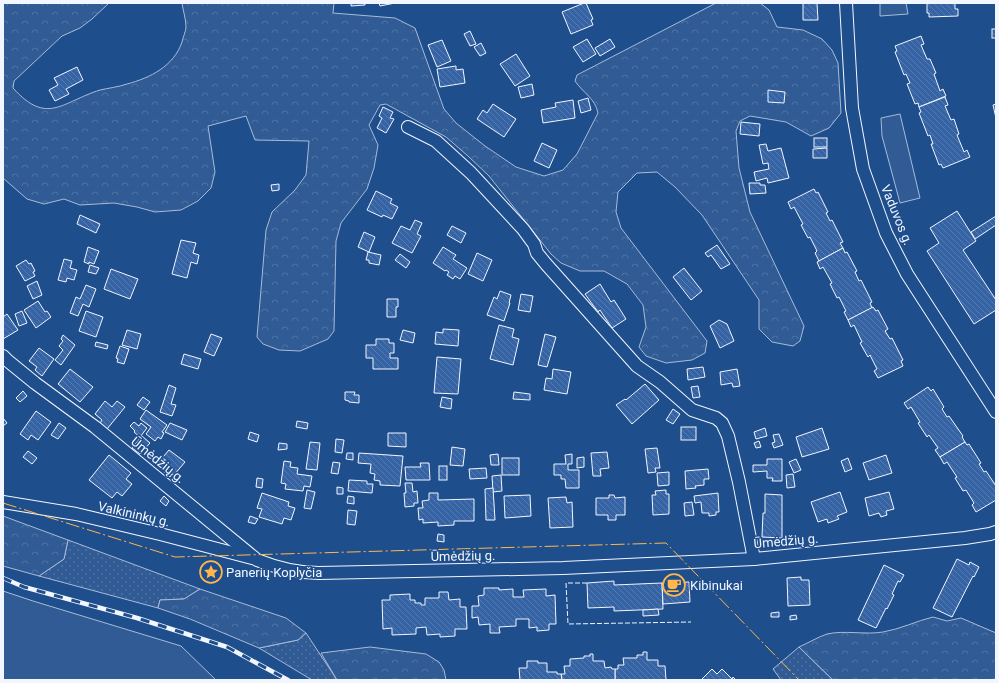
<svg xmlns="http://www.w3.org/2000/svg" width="999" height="683" font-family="Roboto,sans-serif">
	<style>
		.grass { fill: url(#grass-dots); stroke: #a8bbd7 }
		.forest { fill: url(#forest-crowns); stroke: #a8bbd7 }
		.built { fill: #305b95; stroke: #a8bbd7 }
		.building { fill: url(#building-back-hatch); stroke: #f2f6ff }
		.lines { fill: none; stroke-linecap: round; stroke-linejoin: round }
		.minor-casing { stroke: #f2f6ff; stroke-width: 14 }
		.minor { stroke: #1f4e8c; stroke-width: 12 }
		.rail-casing { stroke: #f2f6ff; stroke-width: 4.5 }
		.rail { stroke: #1f4e8c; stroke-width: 3; stroke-dasharray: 9; stroke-linecap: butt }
		.fence { stroke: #f2f6ff; stroke-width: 1; stroke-dasharray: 5 2; stroke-linecap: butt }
		.power { stroke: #ffb74d; stroke-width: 1; stroke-dasharray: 14 3 2 3; stroke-linecap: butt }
		.labels { text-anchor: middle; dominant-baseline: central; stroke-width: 3; stroke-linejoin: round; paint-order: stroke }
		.street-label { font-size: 13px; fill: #f2f6ff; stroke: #1f4e8c }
		.poi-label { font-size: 13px; fill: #f2f6ff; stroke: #1f4e8c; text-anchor: start }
	</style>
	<defs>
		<pattern id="grass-dots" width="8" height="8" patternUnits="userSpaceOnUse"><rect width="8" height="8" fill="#305b95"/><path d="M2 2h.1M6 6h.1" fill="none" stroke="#4e73a5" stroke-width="1.8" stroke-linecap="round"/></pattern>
		<pattern id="forest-crowns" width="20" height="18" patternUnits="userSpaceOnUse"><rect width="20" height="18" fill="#305b95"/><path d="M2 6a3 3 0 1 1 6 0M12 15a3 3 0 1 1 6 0" fill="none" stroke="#4e73a5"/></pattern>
		<pattern id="building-back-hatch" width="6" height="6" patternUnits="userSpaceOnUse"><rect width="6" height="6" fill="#3563a3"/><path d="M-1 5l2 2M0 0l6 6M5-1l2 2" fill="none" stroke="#537ab1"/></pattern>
	</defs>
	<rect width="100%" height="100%" fill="#1f4e8c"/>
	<g class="grass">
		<polygon points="68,540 200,589 184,599 160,600 158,608 39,576 64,559"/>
		<polygon points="306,633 337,680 312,680 259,648 298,640"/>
		<polygon points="799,647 833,680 781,680 773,669"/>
	</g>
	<g class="forest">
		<path d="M 3,3 L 109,3 L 92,19 L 80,28 L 62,36 L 14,81 L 13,88 C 47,126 62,102 100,90 C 109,88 118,87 127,84 C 150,78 174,66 182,42 C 183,37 186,31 186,27 C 186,19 183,11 182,3 L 334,3 L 333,13 L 395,18 L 415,28 L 444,109 L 456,123 L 485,146 L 516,167 L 544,176 L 563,170 L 577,154 L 598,113 C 595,98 583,93 575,81 L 577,75 L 716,3 L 760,3 L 769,10 L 777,27 L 803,30 L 822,39 L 832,50 L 838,63 L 841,113 L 829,128 L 811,136 L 786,122 L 750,116 L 740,121 L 736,131 L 739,168 L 750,212 L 804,326 L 800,341 L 793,346 L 772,342 L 759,329 L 759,300 L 702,215 L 675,187 L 657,172 L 637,173 L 618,192 L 616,212 L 621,228 L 707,341 L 705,353 L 692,360 L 666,363 L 646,356 L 639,347 L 646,327 L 643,305 L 627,284 L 604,271 L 580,271 L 561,263 L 551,254 L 489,176 L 468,156 L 446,137 L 386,104 L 380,105 L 369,125 L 378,145 L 374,168 L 367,189 L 341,223 L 336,241 L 334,331 L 328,339 L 300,351 L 279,350 L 263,344 L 257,337 L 266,230 L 272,212 L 295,190 L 306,175 L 309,141 L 255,140 L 246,116 L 208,126 L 215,172 L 211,188 L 198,201 L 181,210 L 155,212 L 137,207 L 114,203 L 80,205 L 64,199 L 44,204 L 27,199 L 3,178 Z"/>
		<polygon points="3,516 68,540 64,559 39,576 3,566"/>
		<polygon points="200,589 286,618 306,633 298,640 259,648 190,619 158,608 160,600 184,599"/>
		<path d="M 933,617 L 947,621 L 961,618 L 996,633 L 996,680 L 833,680 L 799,647 C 808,643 818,637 827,634 C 845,630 865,635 883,632 C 901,629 916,621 933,617 Z"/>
		<polygon points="370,647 426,654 439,662 444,670 446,680 337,680 321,653"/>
	</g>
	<g class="built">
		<polygon points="880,3 906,3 908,14 880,16"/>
		<polygon points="900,114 920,198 900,203 882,136 881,118"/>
		<polygon points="3,591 33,601 181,646 216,680 3,680"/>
	</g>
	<g class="building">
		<polygon points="351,3 365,3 365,5 351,6"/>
		<polygon points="379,3 395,3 380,6"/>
		<polygon points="584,3 586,3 593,19 591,20 593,25 571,34 562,12"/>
		<polygon points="803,3 817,3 818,20 803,20"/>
		<polygon points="927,3 955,3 955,9 958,9 958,16 929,17 929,13 927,13"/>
		<rect x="992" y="29" width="4" height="9"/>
		<polygon points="470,31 476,44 470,46 464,34"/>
		<polygon points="921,36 924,44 921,45 927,59 930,59 936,73 934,74 940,91 943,89 946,96 919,107 918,103 915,104 907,84 910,83 906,74 904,75 895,52 897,51 895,46"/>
		<polygon points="587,39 596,54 583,62 573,47"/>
		<polygon points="610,39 615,47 600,56 595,48"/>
		<polygon points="442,40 451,61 437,67 428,45"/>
		<polygon points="481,43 486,53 480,56 474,47"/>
		<polygon points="516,54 530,76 515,86 500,64"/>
		<polygon points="456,66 456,70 463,69 465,83 440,87 437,69"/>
		<polygon points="77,67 83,80 66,89 69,94 55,101 49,90 58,85 54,78"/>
		<polygon points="532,84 534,95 521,98 518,87"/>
		<polygon points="768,90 785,92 784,103 768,102"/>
		<polygon points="945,97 948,105 945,106 951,120 954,119 959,134 957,135 964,152 967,150 970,157 943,168 941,164 939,165 931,144 933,144 930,135 928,136 919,113 921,112 919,107"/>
		<polygon points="588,98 591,110 581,113 578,101"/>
		<polygon points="573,100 575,118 543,123 541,110 556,107 555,103"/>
		<polygon points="493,104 516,119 504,137 477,119 483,110 487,113"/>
		<polygon points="996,104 996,118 993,105"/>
		<polygon points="383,107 393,112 390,118 394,119 386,133 377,128 382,118 379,116"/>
		<polygon points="741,122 760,124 759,136 740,134"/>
		<rect x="814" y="138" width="13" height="9"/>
		<polygon points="542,143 557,150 549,168 534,161"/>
		<polygon points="766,144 768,151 781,148 789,178 768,183 767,178 756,181 754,172 769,169 768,163 763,164 759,145"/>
		<polygon points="827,148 827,158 813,158 813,149"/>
		<polygon points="749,183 760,183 760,185 765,185 766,193 750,194"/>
		<polygon points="279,184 279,190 272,191 271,185"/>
		<polygon points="814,189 816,193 818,192 828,212 826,213 830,221 832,220 843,242 840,243 843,248 819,261 815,253 817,251 810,237 808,238 801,225 803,224 794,207 791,209 788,202"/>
		<polygon points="376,191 392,199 390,203 398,207 392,219 383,215 382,217 367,210"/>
		<polygon points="957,211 976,241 963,250 996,300 996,310 974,324 927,251 939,243 930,228"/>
		<polygon points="80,215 100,224 96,233 77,224"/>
		<polygon points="996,216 996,225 975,239 971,232"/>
		<polygon points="415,220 422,223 417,234 421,236 412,253 392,243 401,226 410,230"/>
		<polygon points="452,226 466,233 461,243 447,235"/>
		<polygon points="364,232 375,237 369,252 358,247"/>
		<polygon points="181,240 196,243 193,253 199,255 197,264 191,262 187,278 172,274"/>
		<polygon points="717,245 730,264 721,269 711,255 708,257 705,253"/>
		<polygon points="88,247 99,251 94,264 89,262 89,264 84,262"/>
		<polygon points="443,247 456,255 453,259 467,268 460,279 455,276 453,279 447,275 449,272 446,270 445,271 433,263"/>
		<polygon points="843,248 845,253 847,252 857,271 855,272 859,281 861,280 872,302 870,303 872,308 848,320 844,312 846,311 839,297 837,298 830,284 832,283 823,267 820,269 817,262"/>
		<polygon points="368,252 381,255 379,265 369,263 369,260 366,260"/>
		<polygon points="477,253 492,260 483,281 468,274"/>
		<polygon points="400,254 410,262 406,268 395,260"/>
		<polygon points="64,259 72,261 70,268 77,270 74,280 67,278 66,282 58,280"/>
		<polygon points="26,260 29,264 31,263 35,271 33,272 35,276 25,281 16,266"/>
		<polygon points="90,265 99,268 96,274 88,272"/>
		<polygon points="684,268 702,291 691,300 673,277"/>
		<polygon points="111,269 138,279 130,299 104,289"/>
		<polygon points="37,281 42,295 33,299 27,286"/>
		<polygon points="600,284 611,302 614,300 626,319 612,328 600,310 598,312 585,294"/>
		<polygon points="86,285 96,289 89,307 83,304 78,316 70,313 76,297 80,299"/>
		<polygon points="500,291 511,295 509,303 510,303 504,321 487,315 494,297 497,299"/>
		<polygon points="521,294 533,296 530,312 518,310"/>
		<polygon points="387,299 398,299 398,307 396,307 396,317 387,317"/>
		<polygon points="38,301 45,312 47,311 51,317 36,328 24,310"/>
		<polygon points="873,307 876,311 878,310 888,329 885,331 890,339 892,338 903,360 901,361 903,366 878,378 874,371 877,369 870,355 868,357 860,343 862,342 854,325 851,327 848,320"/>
		<polygon points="22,311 27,323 19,326 15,314"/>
		<polygon points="86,311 103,317 96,337 79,331"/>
		<polygon points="7,314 18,330 3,339 3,317"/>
		<polygon points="719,320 727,324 734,341 720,348 710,326"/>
		<polygon points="499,325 514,329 512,337 519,339 513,365 490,359"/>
		<polygon points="443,329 459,330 458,346 435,344 436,332 443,333"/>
		<polygon points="127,330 141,334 137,349 122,345"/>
		<polygon points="403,330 415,333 413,343 400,340"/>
		<polygon points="211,334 222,338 214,356 204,352"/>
		<polygon points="545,334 556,337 547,367 538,365"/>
		<polygon points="63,335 75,345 61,365 55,360 63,350 59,346 63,341 61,339"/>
		<polygon points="376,339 389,339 389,343 394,343 394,353 390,353 390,358 398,358 398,369 373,369 373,358 366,358 366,345 376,345"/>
		<polygon points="96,342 108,345 107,349 95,346"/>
		<polygon points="120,346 129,349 124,364 117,362 118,359 116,358"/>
		<polygon points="39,348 54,359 42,376 35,370 37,367 29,361"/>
		<polygon points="184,354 201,359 198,369 181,364"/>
		<polygon points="437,357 461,359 458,394 434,393"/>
		<polygon points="703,367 705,377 688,380 687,369"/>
		<polygon points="70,369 93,387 80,402 58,384"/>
		<polygon points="553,369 571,372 567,394 544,390 546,378 552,379"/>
		<polygon points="737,369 740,386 733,387 732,383 721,385 720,372"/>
		<polygon points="645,384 659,400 632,424 616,405 625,399 626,400"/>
		<polygon points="169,385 176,388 171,404 176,405 172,416 160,412"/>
		<polygon points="698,386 700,397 693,398 691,387"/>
		<polygon points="928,387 931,391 933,389 944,407 942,409 947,417 949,416 963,436 962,437 965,442 940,457 935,450 938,448 929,435 927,437 918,423 920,422 911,407 908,409 904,403"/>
		<polygon points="23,391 27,396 20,402 16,398"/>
		<polygon points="345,392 355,392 354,395 359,395 359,403 349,402 349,401 345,400"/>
		<polygon points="514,392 530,394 530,400 513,399"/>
		<polygon points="143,397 150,402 144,410 137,405"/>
		<polygon points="442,397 452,399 451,409 440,407"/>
		<polygon points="105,401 112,407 117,401 125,407 107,429 100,423 102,420 95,414"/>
		<polygon points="673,409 680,414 673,424 666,420"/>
		<polygon points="146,410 167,425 162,432 164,433 161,439 158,437 155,441 146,434 151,427 140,419"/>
		<polygon points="36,411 51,422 38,440 31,435 28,440 20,434"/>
		<polygon points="3,418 7,423 3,426"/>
		<polygon points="297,421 308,423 307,429 296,427"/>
		<polygon points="134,422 139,426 141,423 147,428 140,437 134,432 135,431 130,426"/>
		<polygon points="59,423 66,428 58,439 51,435"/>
		<polygon points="170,423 187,430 182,440 165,432"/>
		<rect x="681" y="427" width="15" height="13"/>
		<polygon points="765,428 767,436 756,439 754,432"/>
		<polygon points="822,428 829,449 802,457 796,437"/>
		<polygon points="250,432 259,435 257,442 248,439"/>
		<polygon points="388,433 406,433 406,447 388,446"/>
		<polygon points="779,434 783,445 774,448 772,443 775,442 773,435"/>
		<polygon points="142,436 150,443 140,454 132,448"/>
		<polygon points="336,439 344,440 342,453 335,452"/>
		<polygon points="759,441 761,447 756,448 754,443"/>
		<polygon points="310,442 320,443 317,470 306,469"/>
		<polygon points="965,442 967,445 969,444 981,463 979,464 984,472 986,471 996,486 996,500 976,512 972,505 974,503 966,490 963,491 955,478 957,477 947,462 944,464 940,457"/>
		<polygon points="279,443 287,444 287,449 278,450"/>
		<polygon points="452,447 465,449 463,466 450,465"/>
		<polygon points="657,448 660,468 655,468 656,472 648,473 645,449"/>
		<polygon points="169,450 185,462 174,475 172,474 170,477 164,472 167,469 158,463"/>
		<polygon points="28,451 37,458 32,464 23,457"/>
		<polygon points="607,452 609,468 600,469 601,476 593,476 591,453"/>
		<polygon points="347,453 353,453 353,460 346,459"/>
		<polygon points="359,453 403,456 400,486 380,485 380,481 374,480 375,474 370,473 371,464 358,463"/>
		<polygon points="498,454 499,465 491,465 490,455"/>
		<polygon points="572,454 572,464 568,464 568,470 579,470 579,488 566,488 565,479 561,479 561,475 554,475 554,464 566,464 565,455"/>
		<polygon points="109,455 131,473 126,479 132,484 122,496 117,492 112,498 89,480"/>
		<polygon points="886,455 892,473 869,480 863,463"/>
		<polygon points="584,457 584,467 577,468 577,458"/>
		<rect x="502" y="458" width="17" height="17"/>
		<polygon points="848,458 852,469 845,472 841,461"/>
		<polygon points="767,459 782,459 782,481 772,481 773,478 767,478 767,471 753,472 753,465 767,465"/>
		<polygon points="796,459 801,470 794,473 789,462"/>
		<polygon points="284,461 291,462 290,467 298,468 297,474 312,476 310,487 304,486 303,491 285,489 286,484 281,483"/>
		<polygon points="333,462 340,463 338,474 331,473"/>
		<polygon points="420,463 429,463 430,480 406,480 405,467 421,467"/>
		<rect x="439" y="466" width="8" height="14"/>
		<polygon points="486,468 487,478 470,479 469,469"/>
		<polygon points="708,469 709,479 704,479 704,485 695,486 696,488 686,489 685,471"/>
		<polygon points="669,472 669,485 658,486 657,473"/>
		<polygon points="793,474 795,487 787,488 786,475"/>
		<polygon points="501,475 502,491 493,492 492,476"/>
		<polygon points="257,478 263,479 262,488 256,487"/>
		<polygon points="349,480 367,481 367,484 373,484 372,493 348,491"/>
		<polygon points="405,483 412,483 413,492 417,491 418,503 414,503 414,506 405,507 404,493 406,493"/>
		<polygon points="337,487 343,488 343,494 337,494"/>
		<polygon points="493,488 495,520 486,520 485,489"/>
		<polygon points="307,490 315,492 311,509 304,508"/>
		<polygon points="666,490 666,494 669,494 669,514 653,515 652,495 656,495 655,491"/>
		<polygon points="840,492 847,512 837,516 839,519 828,523 827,519 818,522 811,502"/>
		<polygon points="889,492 894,509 886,511 887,515 881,517 879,513 869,516 865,498"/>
		<polygon points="262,493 289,502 288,506 295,508 291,520 284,518 282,524 259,517 262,509 257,508"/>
		<polygon points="429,493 438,493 438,500 474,499 474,521 454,521 454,525 438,526 438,522 423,523 423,519 419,520 418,508 423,508 422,501 429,500"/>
		<polygon points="718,493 719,512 716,512 716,515 709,516 709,513 702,513 701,502 695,503 694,496"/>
		<polygon points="765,494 782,495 782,538 762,537 763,513 765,513"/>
		<polygon points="530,495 531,516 505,518 504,496"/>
		<polygon points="609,495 614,495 615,498 625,497 625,515 616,515 616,520 608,520 608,515 596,515 596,498 609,498"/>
		<polygon points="164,496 169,501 166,506 160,501"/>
		<polygon points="348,496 354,497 354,504 347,503"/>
		<polygon points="566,497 567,503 572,502 573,527 550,528 548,498"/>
		<polygon points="692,502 694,515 685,516 684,503"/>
		<polygon points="348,510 357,511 355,525 347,524"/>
		<polygon points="250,516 258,519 255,524 248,522"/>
		<polygon points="438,534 444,535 444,542 437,541"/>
		<polygon points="957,559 969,565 970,562 979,567 974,577 973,576 952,617 933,608"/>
		<polygon points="884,565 904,575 900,582 898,581 892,594 894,595 887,609 886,608 876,628 858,620"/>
		<polygon points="801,577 801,580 809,580 810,605 788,606 787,578"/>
		<polygon points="614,581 614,585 662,583 663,609 614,611 614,607 588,608 587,583"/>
		<polygon points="689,582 690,602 663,604 662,583"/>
		<polygon points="484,588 499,588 499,590 513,589 513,597 524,597 523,590 546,589 546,596 555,595 556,624 549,624 549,630 537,631 537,627 529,628 529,619 516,619 516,626 499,627 500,633 490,633 490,624 479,625 478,617 472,618 472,606 479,606 478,596 484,595"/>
		<polygon points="439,592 448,592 449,600 460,599 460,607 466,607 467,629 455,629 455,636 440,637 440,634 427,635 426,627 416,628 416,634 392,635 392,628 383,629 382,600 390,600 390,595 410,594 410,600 415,600 415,603 421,603 421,605 425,605 425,598 439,598"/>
		<polygon points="658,609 659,615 643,616 643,610"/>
		<polygon points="779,612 779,617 771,617 771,613"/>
		<polygon points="796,615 797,619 790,620 790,616"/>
		<polygon points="643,652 647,652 647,660 658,660 658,666 665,666 666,680 615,680 615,669 618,669 618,665 624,665 623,658 637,658 637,655 643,655"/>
		<polygon points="590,654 593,654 593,661 604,661 605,668 611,667 612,669 615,669 615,680 562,680 561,674 565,674 564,666 570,666 570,659 584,658 584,656 590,656"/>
		<polygon points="527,661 538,661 538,663 547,663 547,672 557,672 557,674 561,674 562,680 520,680 519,668 527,668"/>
		<polygon points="712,669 717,674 722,669 732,679 733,677 736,680 701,680"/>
	</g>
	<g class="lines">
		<g class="minor-casing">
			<g id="minor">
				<polyline points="846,3 852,108 863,169 886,233 907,274 996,412"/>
				<polyline points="408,127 436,141 471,173 523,229 534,244 537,253 546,264 637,366 660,382 692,410 716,418 722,423 728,436 739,482 754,559"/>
				<path d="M 3,356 L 8,361 L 35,383 L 95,427 L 257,560 C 277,568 297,573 319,573 L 563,568 L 754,559 L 965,538 L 990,534 L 996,532"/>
				<polyline points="3,502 76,514 160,534 252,558"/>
			</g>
		</g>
		<use href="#minor" class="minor"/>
		<g class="rail-casing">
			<polyline id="rail" points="3,578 24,587 137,618 227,647 288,680"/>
		</g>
		<use href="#rail" class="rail"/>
		<polyline class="fence" points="587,583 566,583 568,624 691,622"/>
		<polyline class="power" points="3,503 175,557 666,543 799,680"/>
	</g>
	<defs>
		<g id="sight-ring" transform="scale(1.15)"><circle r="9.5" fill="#1f4e8c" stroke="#ffb74d" stroke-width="1.5"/><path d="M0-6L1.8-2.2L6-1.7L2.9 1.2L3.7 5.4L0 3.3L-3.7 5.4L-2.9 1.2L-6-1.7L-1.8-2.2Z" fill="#ffb74d"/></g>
		<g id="cafe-ring" transform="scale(1.15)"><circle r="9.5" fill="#1f4e8c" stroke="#ffb74d" stroke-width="1.5"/><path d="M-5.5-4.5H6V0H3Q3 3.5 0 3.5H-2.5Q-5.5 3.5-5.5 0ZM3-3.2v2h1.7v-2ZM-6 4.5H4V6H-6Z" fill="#ffb74d"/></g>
	</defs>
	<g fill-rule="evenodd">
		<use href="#sight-ring" x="211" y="572"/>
		<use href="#cafe-ring" x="674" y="585"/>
	</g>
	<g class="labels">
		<g class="street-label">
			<text transform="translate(897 215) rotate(68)">Vaduvos g.</text>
			<text transform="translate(158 460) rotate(39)">Ūmėdžių g.</text>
			<text transform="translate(134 514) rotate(13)">Valkininkų g.</text>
			<text transform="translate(786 541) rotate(-5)">Ūmėdžių g.</text>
			<text transform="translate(463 556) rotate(-1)">Ūmėdžių g.</text>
		</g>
		<g class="poi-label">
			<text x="226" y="572">Panerių Koplyčia</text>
			<text x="690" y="585">Kibinukai</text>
		</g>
	</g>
	<rect width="999" height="683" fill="none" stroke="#f2f6ff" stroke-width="8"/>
</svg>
